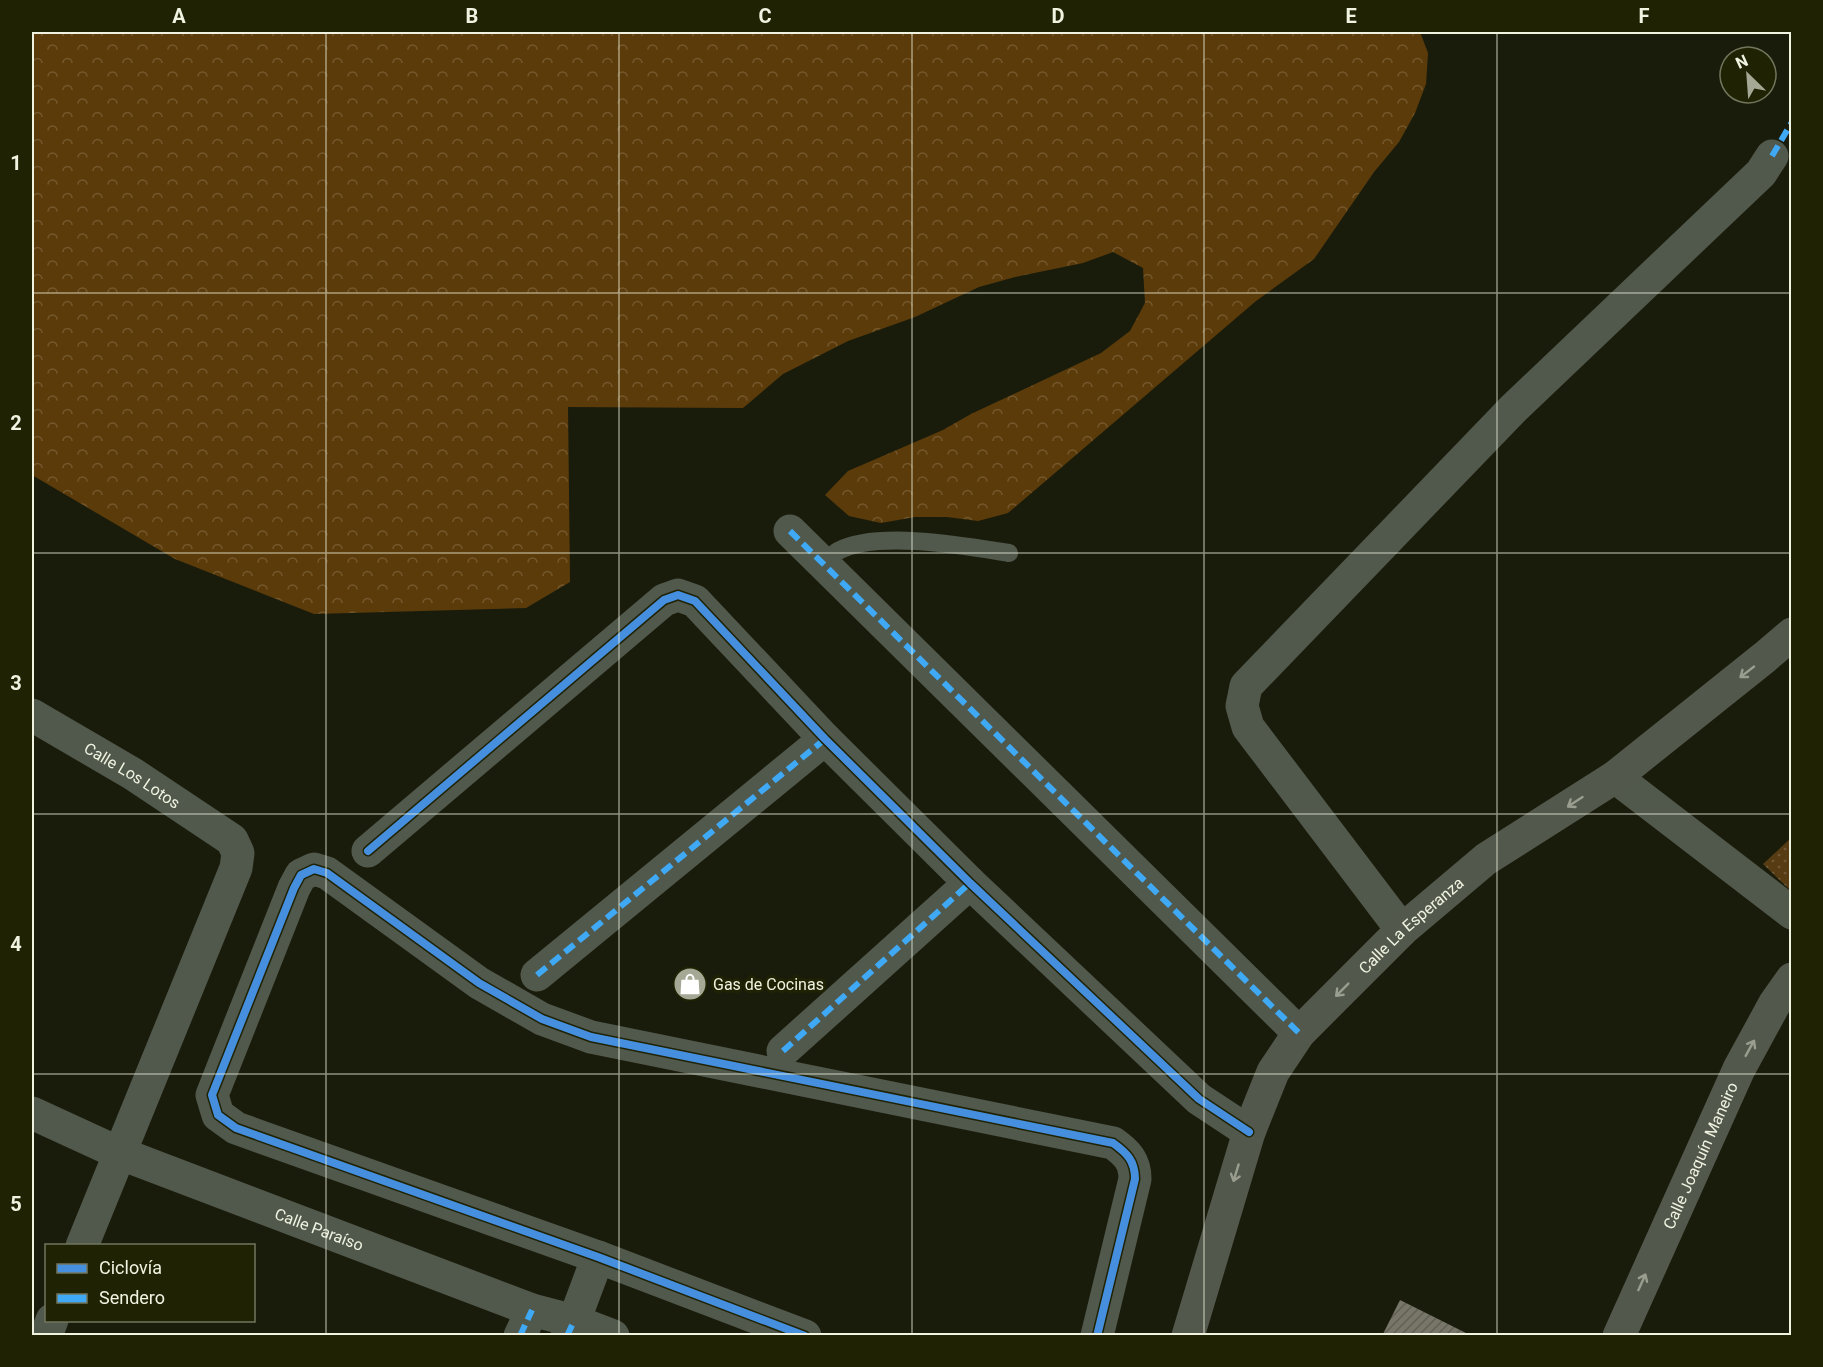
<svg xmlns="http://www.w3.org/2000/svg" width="1823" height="1367" font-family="Roboto,sans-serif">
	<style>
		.forest { fill: url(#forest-crowns) }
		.park { fill: url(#park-dots) }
		.building { fill: url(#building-hatch); filter: url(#shadow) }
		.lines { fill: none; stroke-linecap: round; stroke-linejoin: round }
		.lane { stroke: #51584c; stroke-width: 18 }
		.street { stroke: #51584c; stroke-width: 33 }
		.secondary { stroke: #52584c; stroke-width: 33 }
		.quiet { stroke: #3fa9f5; stroke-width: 6; stroke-dasharray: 12 6; stroke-linecap: butt }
		.cycleway-casing { stroke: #1f2304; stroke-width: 11 }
		.cycleway { stroke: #468fdf; stroke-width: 8 }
		.oneway { stroke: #999e8f }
		.grid { fill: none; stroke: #eff3e0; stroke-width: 1.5; stroke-opacity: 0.55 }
		.labels { text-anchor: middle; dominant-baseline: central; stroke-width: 6; stroke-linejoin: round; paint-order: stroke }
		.street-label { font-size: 16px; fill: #eff3e0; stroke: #1f2304 }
		.poi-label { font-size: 16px; fill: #eff3e0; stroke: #1f2304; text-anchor: start }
		.neatline { fill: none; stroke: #eff3e0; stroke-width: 2 }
		.grid-label { font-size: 20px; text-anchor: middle; font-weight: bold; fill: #eff3e0 }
	</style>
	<defs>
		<pattern id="forest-crowns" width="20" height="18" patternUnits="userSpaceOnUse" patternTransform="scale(1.5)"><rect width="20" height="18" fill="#5c3b0a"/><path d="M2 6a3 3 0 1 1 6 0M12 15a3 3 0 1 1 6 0" fill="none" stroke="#74582d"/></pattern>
		<pattern id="park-dots" width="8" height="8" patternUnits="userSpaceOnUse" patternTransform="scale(1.5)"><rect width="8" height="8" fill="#573b13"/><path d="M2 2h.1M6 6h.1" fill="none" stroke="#6f5835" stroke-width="1.8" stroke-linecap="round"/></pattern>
		<pattern id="building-hatch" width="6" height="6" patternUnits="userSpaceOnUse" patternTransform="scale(1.5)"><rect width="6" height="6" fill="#777667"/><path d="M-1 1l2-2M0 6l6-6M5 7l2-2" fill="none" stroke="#606055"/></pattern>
		<filter id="shadow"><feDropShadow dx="5.5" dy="5.5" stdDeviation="0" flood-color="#0009"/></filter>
	</defs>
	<rect width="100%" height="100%" fill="#1a1c0b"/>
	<polygon class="forest" points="32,32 1420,32 1428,53 1426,84 1415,113 1399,142 1374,172 1314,259 1256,301 1008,513 978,521 947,517 915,517 881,523 849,516 825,495 848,471 943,430 971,414 1101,353 1130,331 1145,303 1143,268 1113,252 1083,263 1015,277 979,287 915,317 848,341 783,374 743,408 568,407 570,582 526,608 314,614 175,559 32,475"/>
	<polygon class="park" points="1791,838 1791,891 1763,864"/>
	<polygon class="building" points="1400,1300 1472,1336 1382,1336"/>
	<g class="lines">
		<path class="lane" d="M 824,564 C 828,560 833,554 838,551 C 877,530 965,546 1009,553"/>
		<g class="street">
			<polyline points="790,531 1299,1033"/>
			<path id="s1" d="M 32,715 L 133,774 L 232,840 L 238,853 L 236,868 L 82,1246"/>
			<polyline points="1615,777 1792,913"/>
			<polyline points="368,851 664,600 678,595 695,601 825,739 970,883 1199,1099 1249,1132"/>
			<polyline points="1402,930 1248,727 1242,706 1246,686 1513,409 1761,173 1772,156"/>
			<polyline points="537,975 825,739"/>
			<polyline points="783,1051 970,883"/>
			<path id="s2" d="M 32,1113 L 119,1153 L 532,1310 L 574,1321 L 613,1336"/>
			<polyline points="46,1336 52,1320"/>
			<polyline points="520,1336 532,1310"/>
			<polyline points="567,1336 574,1321 598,1257"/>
			<path d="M 805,1336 L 598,1257 L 236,1128 L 218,1115 L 212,1095 L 294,888 L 301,875 L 314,869 L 327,873 L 479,983 L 542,1019 L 591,1037 L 1113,1143 C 1127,1153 1135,1161 1135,1179 L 1097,1336"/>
		</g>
		<g class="secondary">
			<path id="s3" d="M 1188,1336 L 1249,1132 L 1273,1072 L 1299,1033 L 1402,930 L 1486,859 L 1615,777 L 1765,657 L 1792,634"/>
			<path id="s4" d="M 1619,1336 L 1739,1069 L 1775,1003 L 1792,979"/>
		</g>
		<g class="quiet">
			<polyline points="1772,156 1792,122"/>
			<polyline points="790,531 1299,1033"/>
			<polyline points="537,975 825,739"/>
			<polyline points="783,1051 970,883"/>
			<polyline points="520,1336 532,1310"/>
			<polyline points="567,1336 574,1321"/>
		</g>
		<g class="cycleway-casing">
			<g id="cycleway">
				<polyline points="368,851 664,600 678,595 695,601 825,739 970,883 1199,1099 1249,1132"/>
				<path d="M 805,1336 L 598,1257 L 236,1128 L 218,1115 L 212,1095 L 294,888 L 301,875 L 314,869 L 327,873 L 479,983 L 542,1019 L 591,1037 L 1113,1143 C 1127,1153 1135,1161 1135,1179 L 1097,1336"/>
			</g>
		</g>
		<use href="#cycleway" class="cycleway"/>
	</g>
	<defs><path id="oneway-shaft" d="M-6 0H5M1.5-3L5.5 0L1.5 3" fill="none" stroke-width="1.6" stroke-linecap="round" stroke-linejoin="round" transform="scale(1.5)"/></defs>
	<g class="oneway">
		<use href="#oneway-shaft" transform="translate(1747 672) rotate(142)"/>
		<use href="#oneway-shaft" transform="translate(1575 802) rotate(147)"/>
		<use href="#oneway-shaft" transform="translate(1342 990) rotate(135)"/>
		<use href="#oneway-shaft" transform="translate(1750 1048) rotate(-61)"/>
		<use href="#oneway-shaft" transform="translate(1236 1173) rotate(107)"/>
		<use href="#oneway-shaft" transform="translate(1642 1282) rotate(-66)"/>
	</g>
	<path class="grid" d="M 326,32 L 326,1336M 619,32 L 619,1336M 912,32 L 912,1336M 1204,32 L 1204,1336M 1497,32 L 1497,1336M 32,293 L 1792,293M 32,553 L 1792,553M 32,814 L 1792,814M 32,1074 L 1792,1074"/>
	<defs>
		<g id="shop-disc" transform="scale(1.725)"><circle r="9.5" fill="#a4a895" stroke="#1f2304"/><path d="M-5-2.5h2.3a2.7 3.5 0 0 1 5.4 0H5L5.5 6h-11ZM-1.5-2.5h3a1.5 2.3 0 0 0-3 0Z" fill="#fff"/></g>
	</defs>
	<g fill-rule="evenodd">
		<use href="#shop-disc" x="690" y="984"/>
	</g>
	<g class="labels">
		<g class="street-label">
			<text stroke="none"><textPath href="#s1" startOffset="117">Calle Los Lotos</textPath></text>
			<text stroke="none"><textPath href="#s3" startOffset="480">Calle La Esperanza</textPath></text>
			<text stroke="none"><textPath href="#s4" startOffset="198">Calle Joaquín Maneiro</textPath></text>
			<text stroke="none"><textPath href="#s2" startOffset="310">Calle Paraíso</textPath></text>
		</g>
		<g class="poi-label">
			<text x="713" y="984">Gas de Cocinas</text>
		</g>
	</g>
	<rect width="1823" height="1367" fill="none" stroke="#1f2304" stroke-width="66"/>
	<rect x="45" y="1244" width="210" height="78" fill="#1f2304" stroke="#72765c" stroke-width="1.5"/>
	<rect x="57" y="1264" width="30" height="9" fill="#468fdf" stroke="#72765c" stroke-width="1.5"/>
	<text x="99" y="1274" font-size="18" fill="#eff3e0">Ciclovía</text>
	<rect x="57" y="1294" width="30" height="9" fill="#3fa9f5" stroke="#72765c" stroke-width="1.5"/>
	<text x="99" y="1304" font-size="18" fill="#eff3e0">Sendero</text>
	<g transform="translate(1748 75) rotate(335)"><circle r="28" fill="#1f2304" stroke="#72765c" stroke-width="1.5"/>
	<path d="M0-4.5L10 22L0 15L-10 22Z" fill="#a4a895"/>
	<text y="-9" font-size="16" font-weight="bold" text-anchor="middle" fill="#eff3e0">N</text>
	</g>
	<rect x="33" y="33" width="1757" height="1301" class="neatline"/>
	<g class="grid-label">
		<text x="179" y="23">A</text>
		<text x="472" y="23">B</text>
		<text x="765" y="23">C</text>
		<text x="1058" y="23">D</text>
		<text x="1351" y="23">E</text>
		<text x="1644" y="23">F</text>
		<text x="16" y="170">1</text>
		<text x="16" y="430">2</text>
		<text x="16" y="690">3</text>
		<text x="16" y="951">4</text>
		<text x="16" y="1211">5</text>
	</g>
</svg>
